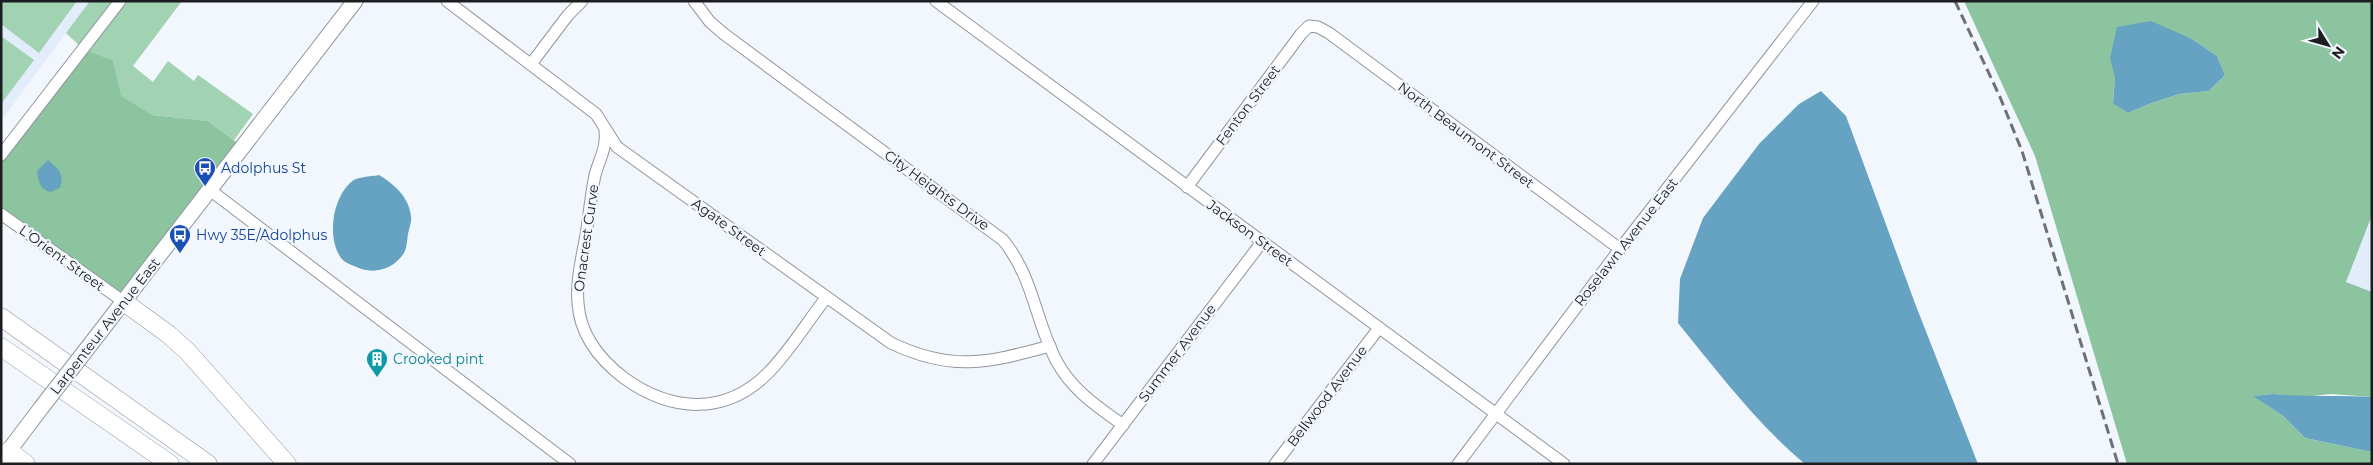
<svg xmlns="http://www.w3.org/2000/svg" width="2373" height="465" font-family="Montserrat,sans-serif">
	<style>
		.built { fill: #e2ecfb }
		.green { fill: #a1d2b2 }
		.forest { fill: #8cc4a0; fill-rule: evenodd }
		.water { fill: #66a3c2 }
		.lines { fill: none; stroke-linecap: round; stroke-linejoin: round }
		.minor-casing { stroke: #91969e; stroke-width: 13 }
		.major-casing { stroke: #91969e; stroke-width: 17 }
		.highway-casing { stroke: #91969e; stroke-width: 19 }
		.minor { stroke: #fff; stroke-width: 11 }
		.major { stroke: #fff; stroke-width: 15 }
		.highway { stroke: #fff; stroke-width: 18 }
		.rail { stroke: #6d7074; stroke-width: 3; stroke-dasharray: 10 5; stroke-linecap: butt }
		.major-bridge-casing { stroke: #91969e; stroke-width: 17; stroke-linecap: butt }
		.major-bridge { stroke: #fff; stroke-width: 15 }
		.labels { text-anchor: middle; dominant-baseline: central; stroke-width: 4.5; stroke-linejoin: round; paint-order: stroke }
		.street-label { font-size: 14px; fill: #1b1d20; stroke: #f2f7fd }
		.transit-label { font-size: 14px; fill: #164399; stroke: #f2f7fd; text-anchor: start }
		.culture-label { font-size: 14px; fill: #0d838f; stroke: #f2f7fd; text-anchor: start }
	</style>
	<rect width="100%" height="100%" fill="#f2f7fd"/>
	<g class="built">
		<polygon points="1,1 90,1 1,121"/>
		<polygon points="2372,215 2372,292 2346,282"/>
	</g>
	<g class="green">
		<polygon points="1,1 77,1 39,53 1,24"/>
		<polygon points="90,1 182,1 133,66 153,82 168,61 194,81 198,75 253,114 234,140 208,121 153,115 120,96 113,60 83,49 66,33"/>
		<polygon points="1,36 34,60 1,104"/>
	</g>
	<g class="forest">
		<path d="M 1964,1 L 2372,1 L 2372,215 L 2346,282 L 2372,292 L 2372,397 L 2331,394 L 2304,397 L 2273,394 L 2254,396 L 2282,415 L 2305,438 L 2372,452 L 2372,464 L 2127,464 L 2035,156 ZM 2192,39 L 2217,56 L 2225,75 L 2209,91 L 2179,94 L 2149,104 L 2128,113 L 2113,102 L 2115,78 Z"/>
		<polygon points="83,49 113,60 121,96 153,115 208,121 243,147 124,302 1,214 1,155"/>
	</g>
	<g class="water">
		<polygon points="2151,21 2192,39 2217,56 2225,75 2209,91 2179,94 2149,104 2128,113 2113,103 2115,78 2110,58 2117,27"/>
		<path d="M 1821,91 L 1846,116 L 1916,306 L 1978,464 L 1805,464 C 1756,423 1718,372 1678,323 L 1680,279 L 1703,218 L 1759,144 L 1799,104 Z"/>
		<path d="M 48,160 C 58,169 65,173 60,188 L 50,192 C 40,189 38,181 37,171 Z"/>
		<path d="M 379,175 C 394,184 409,197 411,216 C 412,221 409,229 408,234 C 407,240 407,248 404,253 C 392,271 372,275 354,266 C 349,264 344,262 341,258 C 327,238 332,200 350,183 C 356,176 370,177 379,175 Z"/>
		<path d="M 2273,394 C 2306,397 2338,395 2372,397 L 2372,452 L 2305,438 L 2282,415 L 2253,396 Z"/>
	</g>
	<g class="lines">
		<g class="minor-casing">
			<g id="minor">
				<path d="M 447,1 L 596,114 L 617,147 L 891,343 C 952,372 987,363 1050,346"/>
				<path d="M 694,1 L 710,22 L 724,34 L 1003,240 C 1034,278 1035,321 1057,362 C 1072,390 1098,407 1123,425"/>
				<polyline points="936,1 1564,464"/>
				<polyline points="531,64 568,15 582,1"/>
				<path d="M 605,131 C 607,148 599,160 595,175 C 591,195 589,215 586,235 C 582,257 576,281 578,303 C 580,335 599,359 624,378 C 671,412 725,416 768,373 C 790,351 807,322 826,298"/>
				<polyline points="1,155 120,1"/>
				<polyline points="1187,187 1301,34 1309,26 1318,27 1329,33 1620,249"/>
				<polyline points="210,190 570,464"/>
				<polyline points="1,214 124,302"/>
				<polyline points="1093,464 1262,242"/>
				<polyline points="1275,464 1379,328"/>
				<polyline points="1458,464 1620,249 1813,1"/>
			</g>
		</g>
		<g class="major-casing">
			<g id="major">
				<polyline points="100,332 355,1"/>
				<polyline points="1,461 41,408"/>
			</g>
		</g>
		<g class="highway-casing">
			<g id="highway">
				<polyline points="124,302 168,334 188,352 287,464"/>
				<polyline points="1,317 208,464"/>
				<polyline points="1,347 170,464"/>
				<polyline points="9,451 26,464"/>
			</g>
		</g>
		<use href="#minor" class="minor"/>
		<use href="#major" class="major"/>
		<use href="#highway" class="highway"/>
		<polyline class="rail" points="1955,1 2000,97 2022,151 2118,464"/>
		<g class="major-bridge-casing">
			<polyline id="major-bridge" points="41,408 100,332"/>
		</g>
		<use href="#major-bridge" class="major-bridge"/>
	</g>
	<defs>
		<g id="bus-pin" transform="scale(1.125)"><path d="M0 17L-7.5 6A9.5 9.5 0 1 1 7.5 6Z" fill="#1a4fb4" stroke="#f2f7fd"/><path d="M-5-6H5V4H4V6H2V4H-2V6H-4V4H-5ZM-3.5-4V0h7V-4ZM-3.5 1.2v1.5H-2V1.2ZM2 1.2v1.5H3.5V1.2Z" fill="#fff"/></g>
		<g id="building-pin" transform="scale(1.125)"><path d="M0 17L-7.5 6A9.5 9.5 0 1 1 7.5 6Z" fill="#0f9aa8" stroke="#f2f7fd"/><path d="M-4-6H4V6H1V3H-1V6H-4ZM-2.5-4.3h1.7v1.8h-1.7ZM.8-4.3h1.7v1.8H.8ZM-2.5-1h1.7V.8h-1.7ZM.8-1h1.7V.8H.8Z" fill="#fff"/></g>
	</defs>
	<g fill-rule="evenodd">
		<use href="#bus-pin" x="205" y="168"/>
		<use href="#bus-pin" x="180" y="235"/>
		<use href="#building-pin" x="377" y="359"/>
	</g>
	<g class="labels">
		<g class="street-label">
			<text transform="translate(1248 105) rotate(-53)">Fenton Street</text>
			<text transform="translate(1466 135) rotate(37)">North Beaumont Street</text>
			<text transform="translate(937 190) rotate(36)">City Heights Drive</text>
			<text transform="translate(729 227) rotate(36)">Agate Street</text>
			<text transform="translate(1250 233) rotate(36)">Jackson Street</text>
			<text transform="translate(586 238) rotate(-82)">Onacrest Curve</text>
			<text transform="translate(1626 242) rotate(-52)">Roselawn Avenue East</text>
			<text transform="translate(62 258) rotate(36)">L'Orient Street</text>
			<text transform="translate(105 326) rotate(-52)">Larpenteur Avenue East</text>
			<text transform="translate(1177 353) rotate(-53)">Summer Avenue</text>
			<text transform="translate(1327 396) rotate(-53)">Bellwood Avenue</text>
		</g>
		<g class="transit-label">
			<text x="221" y="168">Adolphus St</text>
			<text x="196" y="235">Hwy 35E/Adolphus</text>
		</g>
		<g class="culture-label">
			<text x="393" y="359">Crooked pint</text>
		</g>
	</g>
	<rect width="2373" height="465" fill="none" stroke="#1b1d20" stroke-width="5"/>
	<g transform="translate(2328 45) rotate(127)" stroke="#f2f7fd" stroke-width="4" paint-order="stroke">
	<path d="M0-4L9 19L0 12L-9 19Z" fill="#1b1d20"/>
	<text y="-8" font-size="14" font-weight="bold" text-anchor="middle" fill="#1b1d20">N</text>
	</g>
</svg>
